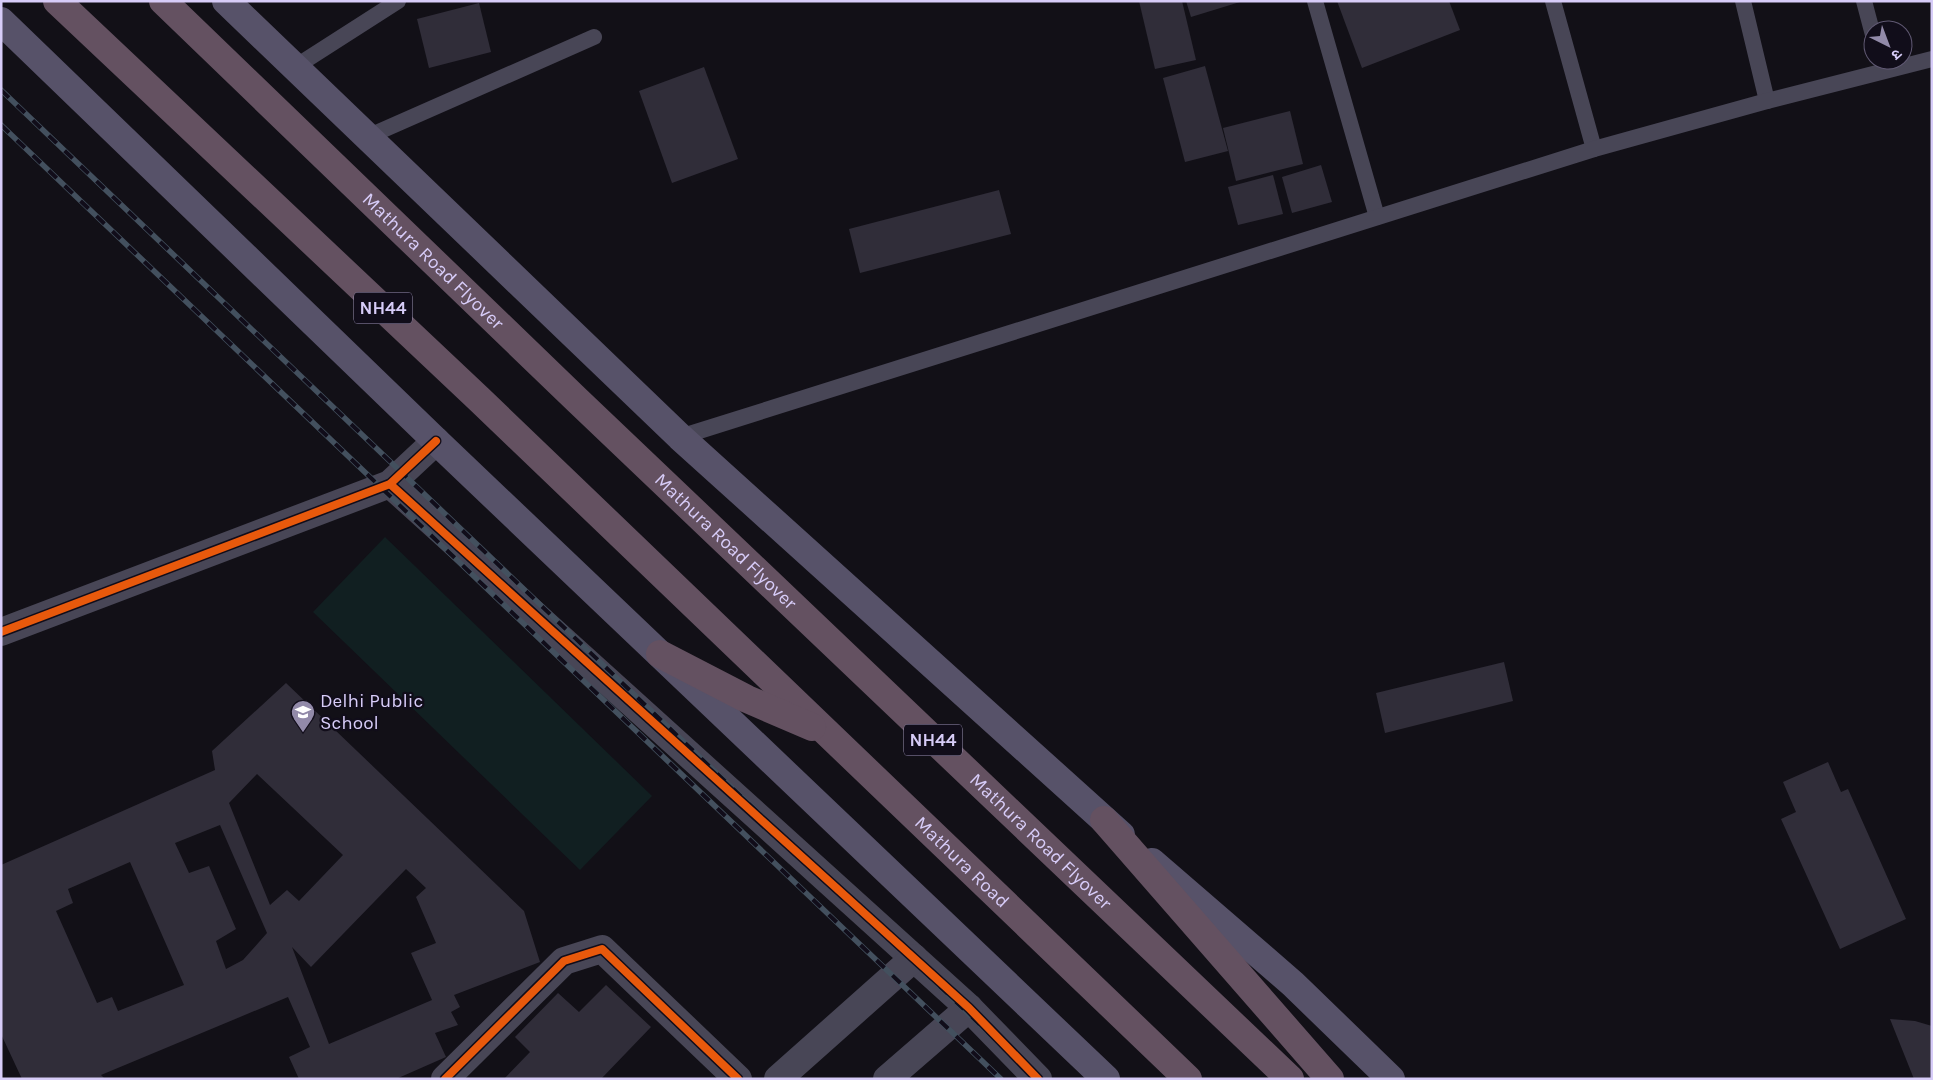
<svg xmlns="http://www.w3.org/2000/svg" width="1933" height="1080" font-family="Karla,'Noto Sans Devanagari',sans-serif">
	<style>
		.green { fill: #111f21 }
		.building { fill: #302d39; fill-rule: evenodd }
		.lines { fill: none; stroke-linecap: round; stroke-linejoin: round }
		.lane { stroke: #484656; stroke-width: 16 }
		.street { stroke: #484656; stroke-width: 28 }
		.secondary { stroke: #575269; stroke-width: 28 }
		.highway { stroke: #645161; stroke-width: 28 }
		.rail-casing { stroke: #43505e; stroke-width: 5.5 }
		.rail { stroke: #110d1a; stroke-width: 4; stroke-dasharray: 11; stroke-linecap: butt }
		.cycleway-casing { stroke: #110d1a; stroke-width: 11 }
		.cycleway { stroke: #e8590c; stroke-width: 8 }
		.labels { text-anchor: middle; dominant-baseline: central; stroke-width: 4.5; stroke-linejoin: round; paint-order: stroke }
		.shield { fill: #110d1a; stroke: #9c93b5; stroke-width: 1 }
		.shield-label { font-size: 18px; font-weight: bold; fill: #d7ccf8 }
		.street-label { font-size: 19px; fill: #d7ccf8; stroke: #110d1a }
		.poi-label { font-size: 19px; fill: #d7ccf8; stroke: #110d1a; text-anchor: start }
	</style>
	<rect width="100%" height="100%" fill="#121017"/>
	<polygon class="green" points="385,537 652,796 580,870 313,612"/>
	<g class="building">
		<polygon points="1139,1 1182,1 1196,60 1155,69"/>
		<polygon points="1186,1 1240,1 1240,2 1191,17"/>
		<polygon points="1337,1 1449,1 1460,30 1362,68"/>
		<polygon points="479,3 491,52 429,68 417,19"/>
		<polygon points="1205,66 1228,151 1185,162 1163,78"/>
		<polygon points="704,67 738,159 672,183 639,91"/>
		<polygon points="1290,111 1303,164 1236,181 1223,128"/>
		<polygon points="1321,165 1332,202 1292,213 1282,177"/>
		<polygon points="1273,175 1283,214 1238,225 1228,187"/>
		<polygon points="999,190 1011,234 860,273 849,229"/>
		<polygon points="1504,662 1513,701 1385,733 1376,693"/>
		<path d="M 286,683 L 524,911 L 540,962 L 454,995 L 460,1007 L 451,1012 L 458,1025 L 435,1033 L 446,1057 L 396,1079 L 299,1079 L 289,1057 L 310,1047 L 288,997 L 101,1075 L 105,1079 L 22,1079 L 1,1034 L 1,865 L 215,770 L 212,751 ZM 257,774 L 343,855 L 299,901 L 287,890 L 270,905 L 229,803 ZM 220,825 L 267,933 L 243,960 L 226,969 L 216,941 L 236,929 L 209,866 L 189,873 L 175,843 ZM 130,862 L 184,985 L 118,1011 L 112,997 L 97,1003 L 56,911 L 73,903 L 68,889 ZM 406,869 L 426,888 L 416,897 L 436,943 L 411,953 L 432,1000 L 329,1044 L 292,947 L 311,967 Z"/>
		<polygon points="1828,762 1841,792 1848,789 1906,919 1840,949 1781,819 1796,812 1783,782"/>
		<polygon points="606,985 651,1027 601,1079 504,1079 530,1052 515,1037 558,993 579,1012"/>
		<polygon points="1890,1019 1915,1021 1932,1026 1932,1079 1914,1079"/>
	</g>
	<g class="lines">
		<g class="lane">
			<polyline points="1315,1 1377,217"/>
			<polyline points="1553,1 1594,149"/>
			<polyline points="1743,1 1767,101"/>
			<polyline points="1864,1 1873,35"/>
			<polyline points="295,67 398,1"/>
			<polyline points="367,137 594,37"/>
			<polyline points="680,437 1594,149 1767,101 1932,59"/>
		</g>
		<g class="street">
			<polyline points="390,484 969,1008 1038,1079"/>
			<polyline points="1,632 390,484 436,441"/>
			<polyline points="445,1079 564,961 602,949 738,1079"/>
			<polyline points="778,1079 914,958"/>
			<polyline points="887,1079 969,1008"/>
		</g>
		<g class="secondary">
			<polyline points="226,1 680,437 1121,835"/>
			<polyline points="1,21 436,441 1106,1079"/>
			<polyline points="1152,862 1293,984 1391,1079"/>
		</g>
		<g class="highway">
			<path id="s1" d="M 57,1 L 479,399 L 1188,1079"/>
			<path id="s2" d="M 163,1 L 577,400 L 1290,1079"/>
			<polyline points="660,654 747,699 812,727"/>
			<polyline points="1104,820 1330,1079"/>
		</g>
		<g class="rail-casing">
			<g id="rail">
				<polyline points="1,90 1037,1079"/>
				<polyline points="1,125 1001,1079"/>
			</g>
		</g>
		<use href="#rail" class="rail"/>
		<g class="cycleway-casing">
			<g id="cycleway">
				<polyline points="390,484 969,1008 1038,1079"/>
				<polyline points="1,632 390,484 436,441"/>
				<polyline points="445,1079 564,961 602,949 738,1079"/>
			</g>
		</g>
		<use href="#cycleway" class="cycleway"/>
	</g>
	<defs>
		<g id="school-pin" transform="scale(1.25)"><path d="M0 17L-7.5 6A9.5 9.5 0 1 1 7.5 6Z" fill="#928aa9" stroke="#110d1a"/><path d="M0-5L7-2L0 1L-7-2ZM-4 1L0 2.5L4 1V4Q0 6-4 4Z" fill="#fff"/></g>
	</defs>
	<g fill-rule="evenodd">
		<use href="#school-pin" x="303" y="712"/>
	</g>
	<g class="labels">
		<g class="shield">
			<rect x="354" y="292.5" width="58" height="31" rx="4"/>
			<rect x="904" y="724.5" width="58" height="31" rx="4"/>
		</g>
		<g class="shield-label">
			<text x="383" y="308">NH44</text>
			<text x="933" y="740">NH44</text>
		</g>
		<g class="street-label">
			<text stroke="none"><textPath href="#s2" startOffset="375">Mathura Road Flyover</textPath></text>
			<text stroke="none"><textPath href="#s2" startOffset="780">Mathura Road Flyover</textPath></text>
			<text stroke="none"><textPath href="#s2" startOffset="1215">Mathura Road Flyover</textPath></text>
			<text stroke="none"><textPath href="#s1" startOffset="1249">Mathura Road</textPath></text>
		</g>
		<g class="poi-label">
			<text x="320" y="701">Delhi Public<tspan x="320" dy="22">School</tspan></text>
		</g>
	</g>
	<rect width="1933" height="1080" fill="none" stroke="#d7ccf8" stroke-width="5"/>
	<g transform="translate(1888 45) rotate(138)"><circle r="24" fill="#110d1a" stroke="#605973"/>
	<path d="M0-4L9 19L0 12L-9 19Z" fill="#928aa9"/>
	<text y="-8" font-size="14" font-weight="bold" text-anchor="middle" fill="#d7ccf8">उ</text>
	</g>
</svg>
